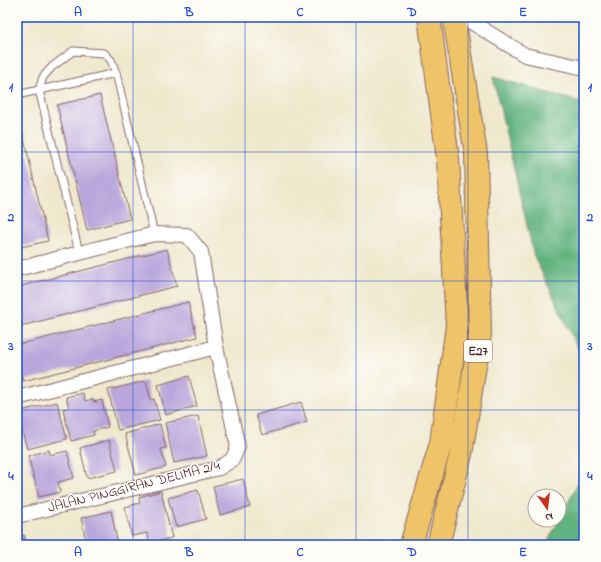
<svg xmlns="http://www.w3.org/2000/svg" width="601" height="562" font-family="'Indie Flower',sans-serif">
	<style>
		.forest { fill: #61b27e; stroke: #566854 }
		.building { fill: #baa6db }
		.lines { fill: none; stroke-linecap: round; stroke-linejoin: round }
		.service-casing { stroke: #846564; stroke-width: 9 }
		.minor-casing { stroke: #846564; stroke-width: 16 }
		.motorway-casing { stroke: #846564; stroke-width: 24 }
		.service { stroke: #fff; stroke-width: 7 }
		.minor { stroke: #fff; stroke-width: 14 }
		.motorway { stroke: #efc469; stroke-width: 22 }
		.grid { fill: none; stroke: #1d4ed8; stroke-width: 1; stroke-opacity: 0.55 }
		.labels { text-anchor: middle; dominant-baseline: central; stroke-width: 3; stroke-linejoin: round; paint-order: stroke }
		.shield { fill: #fdfcf7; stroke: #806168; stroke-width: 1 }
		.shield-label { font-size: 13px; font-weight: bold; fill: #4a1f2b }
		.street-label { font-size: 14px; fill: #4a1f2b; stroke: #fdfcf7 }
		.neatline { fill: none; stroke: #1d4ed8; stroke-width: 1.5 }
		.grid-label { font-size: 13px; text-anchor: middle; font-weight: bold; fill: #1d4ed8 }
	</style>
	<rect width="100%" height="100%" fill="#fdfcf7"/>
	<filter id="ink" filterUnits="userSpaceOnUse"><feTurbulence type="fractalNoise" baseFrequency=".025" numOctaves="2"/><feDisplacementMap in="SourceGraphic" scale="8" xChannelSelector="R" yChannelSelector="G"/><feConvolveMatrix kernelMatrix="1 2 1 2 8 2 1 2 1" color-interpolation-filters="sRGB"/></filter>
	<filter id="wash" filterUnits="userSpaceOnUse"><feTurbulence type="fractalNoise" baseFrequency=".012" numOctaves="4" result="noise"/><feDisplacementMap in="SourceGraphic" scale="16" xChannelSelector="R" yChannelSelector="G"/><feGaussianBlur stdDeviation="0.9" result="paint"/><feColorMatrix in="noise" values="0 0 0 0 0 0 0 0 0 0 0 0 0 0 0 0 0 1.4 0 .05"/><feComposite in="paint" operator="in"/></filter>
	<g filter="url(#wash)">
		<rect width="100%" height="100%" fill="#efe8cd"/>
		<g class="forest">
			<polygon points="493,77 584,103 584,361 534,256"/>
			<polygon points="584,472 584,545 546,545"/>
		</g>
		<g id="blocks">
			<g class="building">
				<polygon points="100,95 130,219 87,230 57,105"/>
				<polygon points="19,117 48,241 17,248 17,118"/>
				<polygon points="167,249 177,286 17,327 17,287"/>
				<polygon points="188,302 197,337 23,381 17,359 17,345"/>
				<polygon points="189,376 197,406 166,415 158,385"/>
				<polygon points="146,381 151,400 154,399 160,420 118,430 108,390"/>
				<polygon points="83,393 85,401 93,399 94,402 102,400 108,427 93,431 94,435 71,441 63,409 69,408 66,397"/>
				<polygon points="57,402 67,439 27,449 17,412"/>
				<polygon points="301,402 307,422 262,435 256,415"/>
				<polygon points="198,416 207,456 174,463 165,423"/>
				<polygon points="160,424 166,448 161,449 166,467 136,475 125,434"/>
				<polygon points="109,440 117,471 87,478 80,448"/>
				<polygon points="49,450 50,455 67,451 74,478 58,482 60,492 39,497 28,456"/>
				<polygon points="243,479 250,507 220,515 213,486"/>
				<polygon points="198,490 206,519 176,527 168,498"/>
				<polygon points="161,491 172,538 150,543 147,533 132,536 125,507 140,503 139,497"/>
				<polygon points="111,511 118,545 87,545 81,518"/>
				<polygon points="24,535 26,545 17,545 17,536"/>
			</g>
		</g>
	</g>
	<g filter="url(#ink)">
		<use href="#blocks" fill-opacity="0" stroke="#846564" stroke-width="1"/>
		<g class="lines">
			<g class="service-casing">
				<g id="service">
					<polyline points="17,95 116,73"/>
					<polyline points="79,252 39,90 43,77 52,67 73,51 104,53 111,60 116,73 154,234"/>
				</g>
			</g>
			<g class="minor-casing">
				<g id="minor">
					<polyline points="463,17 525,55 584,68"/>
					<polyline points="17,269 154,234 187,235 201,252 216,347 238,447 232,460 219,468 17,516"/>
					<polyline points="17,398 216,347"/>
				</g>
			</g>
			<g class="motorway-casing">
				<g id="motorway">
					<polyline points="411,545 441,443 457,326 448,159 429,17"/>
					<polyline points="438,545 461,454 480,334 476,154 454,17"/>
				</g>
			</g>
			<use href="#service" class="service"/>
			<use href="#minor" class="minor"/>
			<use href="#motorway" class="motorway"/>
		</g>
	</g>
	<path class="grid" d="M 133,17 L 133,545M 245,17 L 245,545M 356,17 L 356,545M 468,17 L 468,545M 17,152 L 584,152M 17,281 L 584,281M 17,410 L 584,410"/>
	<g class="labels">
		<rect class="shield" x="464" y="340" width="28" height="22" rx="3"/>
		<g class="shield-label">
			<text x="478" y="351">E27</text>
		</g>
		<g class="street-label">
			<text transform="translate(134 487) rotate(-14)">JALAN PINGGIRAN DELIMA 2/4</text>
		</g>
	</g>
	<rect width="601" height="562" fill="none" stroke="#fdfcf7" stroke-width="44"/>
	<g transform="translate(547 508) rotate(166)"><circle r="19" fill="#fdfcf7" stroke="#b5a4a5"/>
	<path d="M0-3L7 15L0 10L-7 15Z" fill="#c8321e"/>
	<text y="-6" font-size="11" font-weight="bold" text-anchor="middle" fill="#4a1f2b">N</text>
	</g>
	<rect x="22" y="22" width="557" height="518" class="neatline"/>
	<g class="grid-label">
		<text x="78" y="16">A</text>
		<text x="189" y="16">B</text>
		<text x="300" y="16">C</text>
		<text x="412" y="16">D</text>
		<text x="523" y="16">E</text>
		<text x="11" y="91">1</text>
		<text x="590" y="91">1</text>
		<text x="11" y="221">2</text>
		<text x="590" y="221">2</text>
		<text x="11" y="350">3</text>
		<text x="590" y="350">3</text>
		<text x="11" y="480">4</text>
		<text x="590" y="480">4</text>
		<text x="78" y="556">A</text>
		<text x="189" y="556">B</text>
		<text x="300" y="556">C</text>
		<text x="412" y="556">D</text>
		<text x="523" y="556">E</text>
	</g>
</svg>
